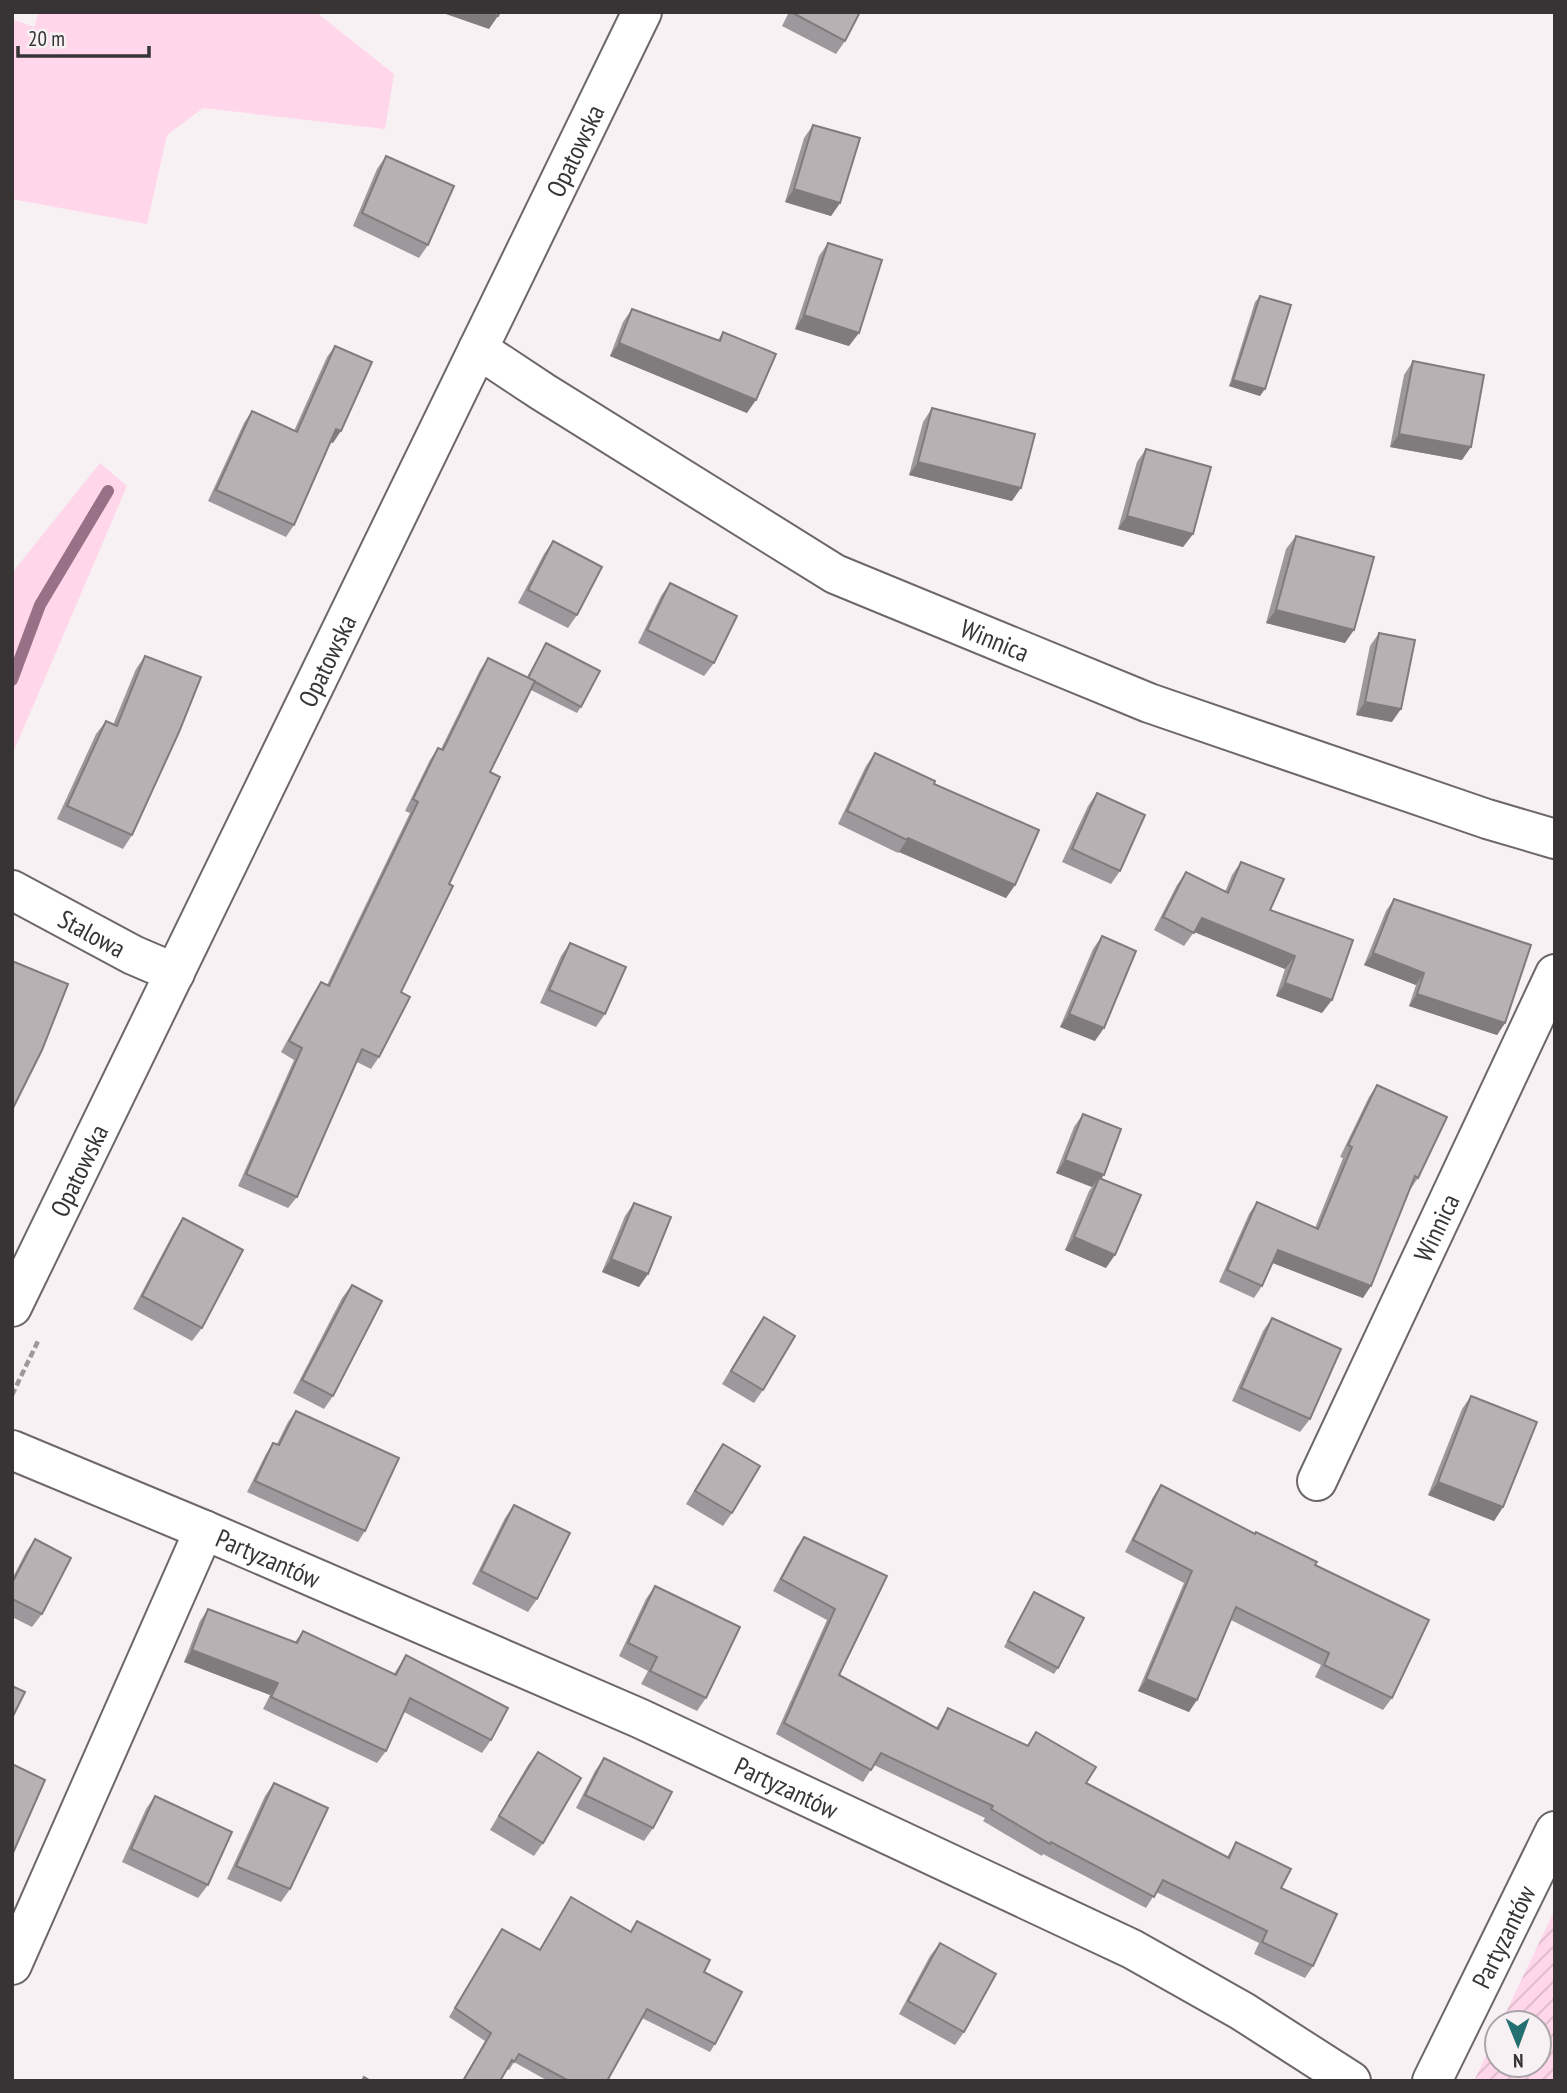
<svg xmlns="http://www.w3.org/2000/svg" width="1567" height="2093" font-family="'PT Sans Narrow',sans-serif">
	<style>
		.green { fill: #ffd6ea }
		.garden { fill: url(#garden-furrows) }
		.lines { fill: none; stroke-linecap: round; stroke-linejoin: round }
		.stream { stroke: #997186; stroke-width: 12 }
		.street-casing { stroke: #6d676a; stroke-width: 42 }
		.secondary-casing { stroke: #6d676a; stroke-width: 42 }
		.path { stroke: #9d999b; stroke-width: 4.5; stroke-dasharray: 7 3.5; stroke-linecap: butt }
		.street { stroke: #fff; stroke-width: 38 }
		.secondary { stroke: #fff; stroke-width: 38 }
		.wall { fill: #9d989b }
		.shaded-wall { fill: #807c7e }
		.building { fill: #b7b1b4; stroke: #807c7e; stroke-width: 2 }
		.labels { text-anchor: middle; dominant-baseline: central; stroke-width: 5; stroke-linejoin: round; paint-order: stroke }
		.street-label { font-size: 26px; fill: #363435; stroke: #f7f1f4 }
	</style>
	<defs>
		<pattern id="garden-furrows" width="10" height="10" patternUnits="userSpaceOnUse" patternTransform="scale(1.75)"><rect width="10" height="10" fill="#ffd6ea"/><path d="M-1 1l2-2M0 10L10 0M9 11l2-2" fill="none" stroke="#dbb8c9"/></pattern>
	</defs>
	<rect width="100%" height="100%" fill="#f7f1f4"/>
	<g class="green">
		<polygon points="39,12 316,12 394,74 385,129 203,108 167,135 147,224 12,199 12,19 34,27"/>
		<polygon points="100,463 127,486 12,755 12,573"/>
	</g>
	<polygon class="garden" points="1555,1909 1555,2081 1474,2081 1497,2032 1497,2065 1539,2065 1539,2023 1501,2023"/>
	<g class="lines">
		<polyline class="stream" points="12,680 40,605 108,491"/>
		<g class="street-casing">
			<g id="street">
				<path id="s1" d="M 478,349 L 543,392 L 835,574 L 1149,703 L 1487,819 L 1555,839"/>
				<path id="s2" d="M 12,890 L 133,955 L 175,973"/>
				<path id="s3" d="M 12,1450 L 204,1530 L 639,1718 L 1132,1949 L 1242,2011 L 1351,2081"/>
				<path id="s4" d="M 1317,1481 L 1555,974"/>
				<polyline points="12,1965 204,1530"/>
				<path id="s5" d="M 1432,2081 L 1555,1831"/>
			</g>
		</g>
		<g class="secondary-casing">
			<g id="secondary">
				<path id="s6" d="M 12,1307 L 642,12"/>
			</g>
		</g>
		<polyline class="path" points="12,1395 39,1339"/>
		<use href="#street" class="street"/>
		<use href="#secondary" class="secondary"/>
	</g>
	<g class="wall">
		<polygon points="789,12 860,12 845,41 836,54 782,26"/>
		<polygon points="813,125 840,203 831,216 785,202 804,138"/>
		<polygon points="386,156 428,245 419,258 353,226 377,169"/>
		<polygon points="828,243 849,346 795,329 819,256"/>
		<polygon points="1260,296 1260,396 1229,386 1255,302"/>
		<polygon points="632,309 718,340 723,332 747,413 610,356 623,322"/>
		<polygon points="335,346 333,443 331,442 294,525 286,537 208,501 244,423 252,411 294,431 327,357"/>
		<polygon points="1413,361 1462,460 1390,447 1404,375"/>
		<polygon points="932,408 1012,501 909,475 923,422"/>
		<polygon points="1146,449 1193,534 1183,547 1118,529 1137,462"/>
		<polygon points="1296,536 1345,643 1266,623 1286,549"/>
		<polygon points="553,541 577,615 568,628 518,603 544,554"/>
		<polygon points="670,583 714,663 704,676 638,643 661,596"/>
		<polygon points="1379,633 1392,722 1356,715 1370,646"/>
		<polygon points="546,643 581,707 577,713 531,690 490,772 449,884 401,992 379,1057 371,1069 357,1062 297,1197 288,1208 238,1186 294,1060 281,1052 313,994 321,982 327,985 410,813 405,811 430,760 438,748 441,749 480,670 488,658 527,677"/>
		<polygon points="145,656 132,835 123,849 57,819 96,734 106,721 113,725 136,669"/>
		<polygon points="875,753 934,784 1015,885 1006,898 899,852 898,853 838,824 866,766"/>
		<polygon points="1097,793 1120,871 1111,884 1062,862 1088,806"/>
		<polygon points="1241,862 1270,910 1322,1013 1276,996 1285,969 1194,932 1184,946 1154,930 1177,885 1186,872 1225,892 1232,875"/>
		<polygon points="1394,899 1505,1023 1497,1035 1409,1006 1416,985 1364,965 1386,911"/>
		<polygon points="1102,936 1095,1041 1060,1027 1093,949"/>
		<polygon points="570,943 605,1014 596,1027 540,1003 561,956"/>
		<polygon points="1377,1085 1418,1178 1410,1190 1363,1298 1273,1263 1262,1286 1254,1298 1219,1282 1249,1214 1257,1202 1315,1228 1343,1158 1340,1157 1369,1097"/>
		<polygon points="1083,1114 1101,1179 1106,1268 1065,1250 1089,1191 1092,1187 1056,1173 1074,1127"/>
		<polygon points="634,1203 639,1287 602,1272 625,1216"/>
		<polygon points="183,1218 202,1328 192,1341 133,1309 174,1232"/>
		<polygon points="352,1285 333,1396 324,1409 293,1393 342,1298"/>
		<polygon points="764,1317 763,1390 754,1403 722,1384 754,1331"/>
		<polygon points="1272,1318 1310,1419 1300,1432 1232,1401 1263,1331"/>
		<polygon points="1471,1396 1503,1507 1494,1521 1428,1495 1462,1409"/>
		<polygon points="296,1411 365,1531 358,1542 247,1492 266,1454 273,1443 277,1444 288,1422"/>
		<polygon points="723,1444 732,1513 723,1526 686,1504 714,1457"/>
		<polygon points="1161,1485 1315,1565 1392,1698 1383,1710 1315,1677 1321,1665 1231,1620 1189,1712 1138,1691 1184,1583 1125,1552 1153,1497"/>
		<polygon points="514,1505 537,1599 528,1612 472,1584 505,1518"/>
		<polygon points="804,1537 887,1576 839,1675 936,1728 948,1708 1027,1746 1036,1732 1086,1783 1227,1857 1236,1842 1281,1888 1313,1966 1305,1978 1254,1954 1259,1943 1156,1892 1146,1908 1043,1854 1042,1856 983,1821 985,1818 874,1765 863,1782 776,1734 827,1620 773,1591 796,1548"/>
		<polygon points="35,1539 42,1614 32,1627 12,1617 12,1579 26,1552"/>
		<polygon points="655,1586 706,1698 697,1711 641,1684 648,1671 619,1656 646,1599"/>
		<polygon points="1034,1592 1058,1668 1054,1674 1004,1647"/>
		<polygon points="208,1609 295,1642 303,1631 394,1674 406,1655 491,1740 482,1753 404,1712 386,1751 377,1763 263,1709 270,1695 184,1662 200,1621"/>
		<polygon points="538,1752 543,1843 534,1856 490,1830 528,1765"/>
		<polygon points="604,1758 653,1828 644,1841 576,1808 595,1771"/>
		<polygon points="274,1783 290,1889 281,1902 227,1879 265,1796"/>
		<polygon points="155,1796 208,1885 198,1898 122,1862 146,1809"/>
		<polygon points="571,1897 630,1932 637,1921 704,1972 715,2044 710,2052 642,2018 607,2081 548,2081 514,2062 509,2070 507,2069 500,2081 462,2081 485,2041 449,2017 502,1929 539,1950"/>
		<polygon points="940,1943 964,2032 955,2045 899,2014 930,1956"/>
	</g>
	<g class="shaded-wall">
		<polygon points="440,12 487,12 498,16 489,29"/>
		<polygon points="794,189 840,203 831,216 785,202"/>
		<polygon points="804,315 859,333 849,346 795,329"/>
		<polygon points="619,343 756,400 747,413 610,356"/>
		<polygon points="1233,380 1265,389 1260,396 1229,386"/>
		<polygon points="336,429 341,431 333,443 328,441"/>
		<polygon points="1399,434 1471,447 1462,460 1390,447"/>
		<polygon points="918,462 1021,488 1012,501 909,475"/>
		<polygon points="1127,516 1193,534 1183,547 1118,529"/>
		<polygon points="1276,610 1354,630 1345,643 1266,623"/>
		<polygon points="1365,702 1401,709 1392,722 1356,715"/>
		<polygon points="908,838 1015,885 1006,898 899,852"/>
		<polygon points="1202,918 1295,956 1285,969 1192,931"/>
		<polygon points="1373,953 1424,973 1416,985 1364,965"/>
		<polygon points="1285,983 1332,1000 1322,1013 1276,996"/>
		<polygon points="1417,994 1505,1023 1497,1035 1409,1006"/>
		<polygon points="1069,1014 1104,1028 1095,1041 1060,1027"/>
		<polygon points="1065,1160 1104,1175 1094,1188 1099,1178 1092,1187 1056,1173"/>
		<polygon points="1074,1237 1115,1255 1106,1268 1065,1250"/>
		<polygon points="1278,1250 1371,1286 1363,1298 1270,1262"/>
		<polygon points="611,1259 648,1274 639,1287 602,1272"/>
		<polygon points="1438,1482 1503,1507 1494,1521 1428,1495"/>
		<polygon points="192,1650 278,1683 270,1695 184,1662"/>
		<polygon points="1146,1679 1197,1700 1189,1712 1138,1691"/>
	</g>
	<g class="building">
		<polygon points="487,12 500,12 498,16"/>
		<polygon points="791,12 860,12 845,41"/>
		<polygon points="813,125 860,138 840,203 794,189"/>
		<polygon points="386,156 454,186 428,245 362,213"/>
		<polygon points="828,243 882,260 859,333 804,315"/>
		<polygon points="1260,296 1291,305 1265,389 1233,380"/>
		<polygon points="632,309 720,341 723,332 776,354 756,400 619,343"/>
		<polygon points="335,346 372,362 341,431 336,429 294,525 216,490 252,411 297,432"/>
		<polygon points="1413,361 1484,375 1471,447 1399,434"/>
		<polygon points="932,408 1035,434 1021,488 918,462"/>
		<polygon points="1146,449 1211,467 1193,534 1127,516"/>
		<polygon points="1296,536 1374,557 1354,630 1276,610"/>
		<polygon points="553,541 602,567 577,615 528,590"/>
		<polygon points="670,583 737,616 714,663 647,630"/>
		<polygon points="1379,633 1415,640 1401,709 1365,702"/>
		<polygon points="546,643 600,671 581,707 528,678"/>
		<polygon points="145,656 201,677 179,732 132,835 67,806 106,721 117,726"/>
		<polygon points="488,658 535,681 490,772 500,777 449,884 453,886 401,992 410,997 379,1057 362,1049 297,1197 246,1174 302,1048 289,1041 321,982 329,986 418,802 413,799 438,748 443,750"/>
		<polygon points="875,753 935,781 934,784 1039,830 1015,885 908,838 907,840 847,811"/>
		<polygon points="1097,793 1145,815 1120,871 1072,849"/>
		<polygon points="1241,862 1284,879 1270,910 1353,940 1332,1000 1285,983 1295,956 1202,918 1194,933 1163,917 1186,872 1228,893"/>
		<polygon points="1394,899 1531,945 1505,1023 1417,994 1424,973 1373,953"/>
		<polygon points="1102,936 1136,951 1104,1028 1069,1014"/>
		<polygon points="570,943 626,967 605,1014 549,990"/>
		<polygon points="12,961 68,984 42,1050 12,1110"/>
		<polygon points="1377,1085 1447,1117 1418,1178 1415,1176 1371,1286 1278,1250 1262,1286 1227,1270 1257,1202 1318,1229 1352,1147 1348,1145"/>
		<polygon points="1083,1114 1121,1129 1104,1175 1065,1160"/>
		<polygon points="1099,1178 1141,1195 1115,1255 1074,1237"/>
		<polygon points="634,1203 671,1217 648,1274 611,1259"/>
		<polygon points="183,1218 243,1250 202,1328 142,1296"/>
		<polygon points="352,1285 382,1301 333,1396 302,1380"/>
		<polygon points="764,1317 795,1336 763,1390 731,1371"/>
		<polygon points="1272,1318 1341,1349 1310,1419 1241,1388"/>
		<polygon points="1471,1396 1537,1422 1503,1507 1438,1482"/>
		<polygon points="296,1411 399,1458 365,1531 255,1481 273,1443 279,1445"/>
		<polygon points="723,1444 760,1466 732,1513 695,1491"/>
		<polygon points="1161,1485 1255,1534 1256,1532 1317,1562 1315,1565 1429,1620 1392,1698 1324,1665 1329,1653 1236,1607 1197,1700 1146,1679 1192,1571 1133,1540"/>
		<polygon points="514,1505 570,1533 537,1599 481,1571"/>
		<polygon points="804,1537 887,1576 839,1675 938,1729 948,1708 1028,1746 1036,1732 1096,1767 1086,1783 1229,1858 1236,1842 1291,1869 1281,1888 1337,1914 1313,1966 1262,1942 1267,1931 1163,1880 1154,1897 1051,1842 1050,1844 991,1809 993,1806 881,1753 871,1770 784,1723 835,1609 781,1579"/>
		<polygon points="35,1539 71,1558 42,1614 12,1599 12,1583"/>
		<polygon points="655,1586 740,1627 706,1698 650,1671 657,1657 628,1643"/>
		<polygon points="1034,1592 1084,1618 1058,1668 1008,1641"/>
		<polygon points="208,1609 297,1643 303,1631 396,1675 406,1655 508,1708 491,1740 410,1698 386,1751 271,1697 278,1683 192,1650"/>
		<polygon points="12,1686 25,1692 12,1718"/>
		<polygon points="538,1752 581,1778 543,1843 499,1816"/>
		<polygon points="604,1758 672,1792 653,1828 585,1795"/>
		<polygon points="12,1764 45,1780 12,1855"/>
		<polygon points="274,1783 328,1808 290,1889 236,1866"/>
		<polygon points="155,1796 232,1832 208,1885 131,1849"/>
		<polygon points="571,1897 631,1932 637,1921 710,1960 704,1972 742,1992 715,2044 647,2009 607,2081 569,2081 519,2054 514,2062 512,2060 500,2081 463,2081 491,2033 455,2008 502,1929 540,1950"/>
		<polygon points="940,1943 996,1974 964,2032 908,2001"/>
		<polygon points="364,2077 371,2081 362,2081"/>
	</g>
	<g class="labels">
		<g class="street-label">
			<text stroke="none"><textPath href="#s6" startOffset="1286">Opatowska</textPath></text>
			<text stroke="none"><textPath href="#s1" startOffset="595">Winnica</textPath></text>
			<text stroke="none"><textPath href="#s6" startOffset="719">Opatowska</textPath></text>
			<text stroke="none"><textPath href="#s2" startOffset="91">Stalowa</textPath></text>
			<text stroke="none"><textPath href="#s6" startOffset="152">Opatowska</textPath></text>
			<text stroke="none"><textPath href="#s4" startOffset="280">Winnica</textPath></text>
			<text stroke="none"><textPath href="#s3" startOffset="278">Partyzantów</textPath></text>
			<text stroke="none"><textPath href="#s3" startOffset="845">Partyzantów</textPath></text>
			<text stroke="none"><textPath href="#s5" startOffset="161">Partyzantów</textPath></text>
		</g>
	</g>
	<rect width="1567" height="2093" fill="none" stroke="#363435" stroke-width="28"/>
	<g transform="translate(1518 2044) rotate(179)"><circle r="33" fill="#f7f1f4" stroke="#aaa5a8" stroke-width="2"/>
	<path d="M0-5L12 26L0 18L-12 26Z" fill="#246f71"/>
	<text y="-10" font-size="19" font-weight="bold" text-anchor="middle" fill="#363435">N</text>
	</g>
	<path d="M18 46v10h131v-10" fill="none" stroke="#363435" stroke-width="3.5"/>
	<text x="28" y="46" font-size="21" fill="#363435" stroke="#f7f1f4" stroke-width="5" paint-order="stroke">20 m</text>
</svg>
